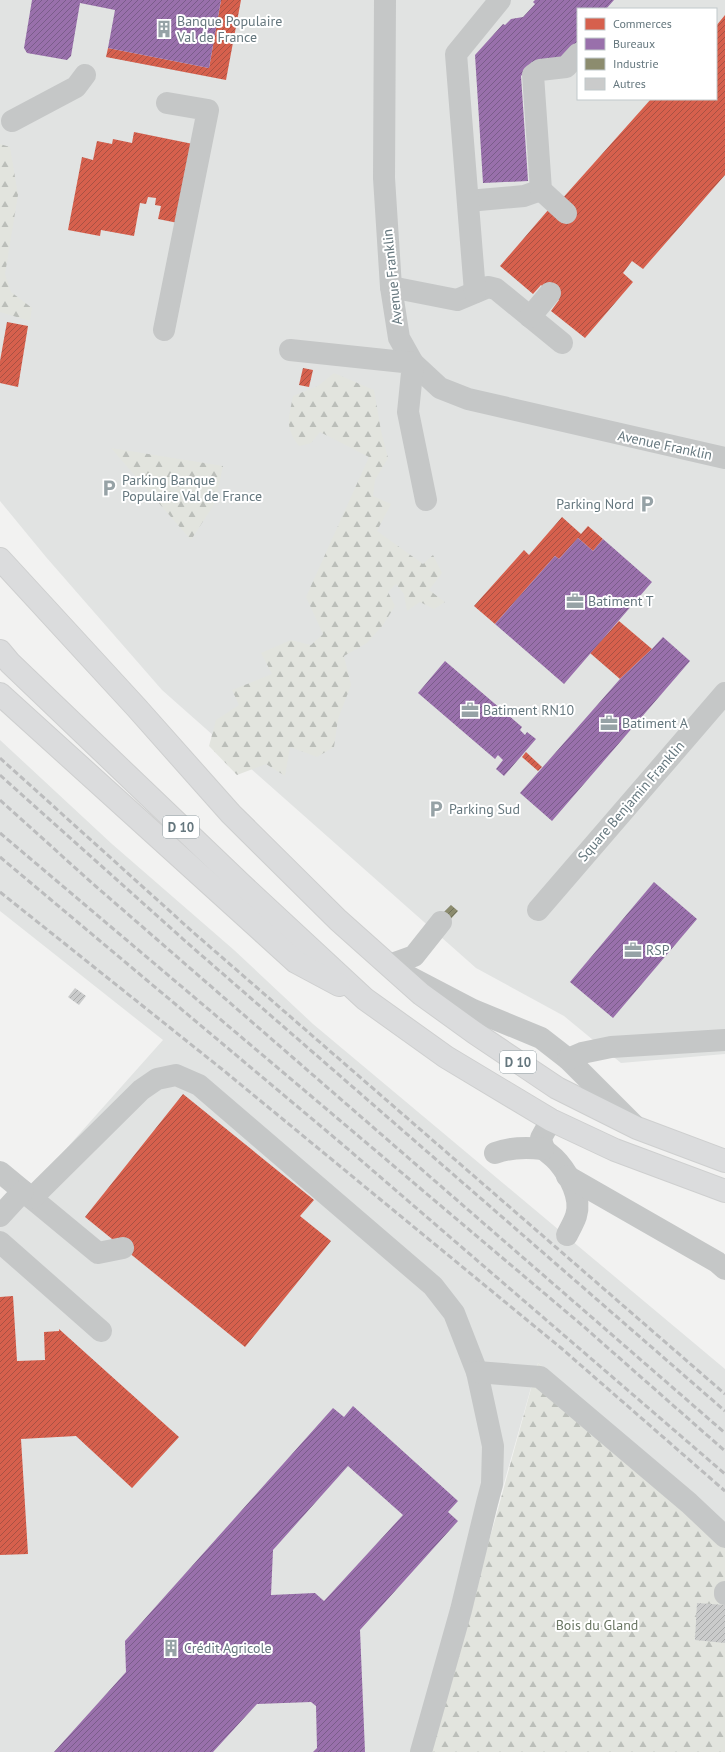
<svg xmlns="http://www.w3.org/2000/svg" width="725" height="1752" font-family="'PT Sans',sans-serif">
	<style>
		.built { fill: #e1e3e2; fill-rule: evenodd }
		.forest { fill: url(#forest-firs) }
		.shops { fill: url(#shops-hatch) }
		.offices { fill: url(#offices-hatch); fill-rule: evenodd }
		.industry { fill: url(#industry-hatch) }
		.building { fill: url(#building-hatch) }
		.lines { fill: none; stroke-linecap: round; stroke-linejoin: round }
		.major-casing { stroke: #cecfcf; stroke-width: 24 }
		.minor { stroke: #c5c7c7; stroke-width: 22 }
		.major { stroke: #dbdcdd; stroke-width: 22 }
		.rail { stroke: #bbbcbd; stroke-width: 3; stroke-dasharray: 6 3; stroke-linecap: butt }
		.labels { text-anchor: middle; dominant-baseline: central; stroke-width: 4; stroke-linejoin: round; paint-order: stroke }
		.shield { fill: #fff; stroke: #93a0a5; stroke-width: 1 }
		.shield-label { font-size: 13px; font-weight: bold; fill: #65777e }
		.poi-label { font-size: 14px; fill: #65777e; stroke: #fff; text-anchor: start }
		.street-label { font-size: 14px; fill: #65777e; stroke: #fff }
		.park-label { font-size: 14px; fill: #6a7663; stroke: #fff }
	</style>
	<defs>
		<pattern id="forest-firs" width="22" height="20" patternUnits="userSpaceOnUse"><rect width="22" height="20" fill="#e2e4de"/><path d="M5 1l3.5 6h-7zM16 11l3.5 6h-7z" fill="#bbbeb9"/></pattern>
		<pattern id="shops-hatch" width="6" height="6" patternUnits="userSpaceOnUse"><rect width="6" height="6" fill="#d6604d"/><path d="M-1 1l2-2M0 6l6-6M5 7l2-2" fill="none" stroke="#a85143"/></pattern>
		<pattern id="offices-hatch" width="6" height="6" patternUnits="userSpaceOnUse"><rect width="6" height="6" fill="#9970ab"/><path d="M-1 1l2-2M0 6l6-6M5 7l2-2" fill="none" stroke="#7a5d8a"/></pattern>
		<pattern id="industry-hatch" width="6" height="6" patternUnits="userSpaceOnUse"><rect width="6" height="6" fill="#8c8c6e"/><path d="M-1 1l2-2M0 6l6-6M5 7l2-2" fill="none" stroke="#70725c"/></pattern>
		<pattern id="building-hatch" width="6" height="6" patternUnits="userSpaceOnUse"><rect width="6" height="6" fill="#cacbcb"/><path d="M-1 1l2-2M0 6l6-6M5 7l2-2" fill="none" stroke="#a8aaaa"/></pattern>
	</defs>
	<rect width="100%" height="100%" fill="#f2f2f1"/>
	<g class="built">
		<path d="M 0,0 L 725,0 L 725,1054 L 621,1063 L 564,1016 L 476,968 L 162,690 L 46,557 L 0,501 ZM 578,9 L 716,9 L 716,99 L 578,99 Z"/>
		<polygon points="0,740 112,844 234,950 313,1024 725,1369 725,1526 538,1363 428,1752 0,1752 0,1223 163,1040 0,911"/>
	</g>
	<g class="forest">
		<polygon points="0,144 10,147 18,195 5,274 11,292 32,308 30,321 0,312"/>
		<path d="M 334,373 L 374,390 L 381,431 L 388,458 L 375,480 L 373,496 L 391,504 L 377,531 L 423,564 L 433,555 L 442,573 L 429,590 L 445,602 L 434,609 L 420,602 L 407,611 L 404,594 L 396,584 L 388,592 L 395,606 L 383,625 L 367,643 L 344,656 L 351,685 L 338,719 L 334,747 L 317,757 L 290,747 L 285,776 L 266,764 L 237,775 L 209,746 L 216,720 L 239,705 L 232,690 L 272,674 L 261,653 L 291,640 L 311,645 L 323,634 L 306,597 L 369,457 L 320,432 L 311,443 L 299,446 C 284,426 289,418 293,396 L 318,386 Z"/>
		<polygon points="111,448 223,466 215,503 191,540"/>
		<polygon points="538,1363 725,1526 725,1752 428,1752 495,1520"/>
	</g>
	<g class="shops">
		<polygon points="221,0 241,0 226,80 106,57 108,48 209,68"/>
		<polygon points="725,15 725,175 643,269 632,261 623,273 633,282 585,338 551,311 559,300 541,285 533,294 500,266 549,209 561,200 651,99 716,99 716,26"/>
		<polygon points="134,132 193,144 178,223 158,219 161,206 155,205 156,198 148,197 146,204 140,203 134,236 101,230 100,236 68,230 82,157 93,160 97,141 112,144 113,139 132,143"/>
		<polygon points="7,322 28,326 18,387 0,383 0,361"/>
		<polygon points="303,368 313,370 309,387 299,385"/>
		<polygon points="562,517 581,534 588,526 603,539 593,551 578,538 559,559 555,556 495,624 474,606 524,550 529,555"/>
		<polygon points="619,621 652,649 620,679 590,653"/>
		<polygon points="526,752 542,767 538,771 522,757"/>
		<polygon points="183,1094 314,1200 300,1216 331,1241 245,1347 85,1217"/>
		<polygon points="13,1296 17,1361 45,1360 44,1332 59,1331 59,1329 179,1437 132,1488 76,1436 21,1439 28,1554 0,1555 0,1297"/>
	</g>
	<g class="offices">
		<polygon points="32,0 221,0 209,68 108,48 115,10 80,3 71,56 67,60 27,53 24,48"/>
		<polygon points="535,0 614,0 606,9 578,9 578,41 561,60 532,62 521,76 528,181 483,183 475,55 503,24 505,25 511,19 523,17 535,4 533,2"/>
		<polygon points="578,538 593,551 603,539 652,582 564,684 495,624 555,556 559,559"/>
		<polygon points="663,637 690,661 552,821 520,793 620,679 652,649"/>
		<polygon points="445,661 522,727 520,730 525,735 527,732 536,739 504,776 496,769 503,760 498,755 495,759 418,693"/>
		<polygon points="654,882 697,919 613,1018 570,982"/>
		<path d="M 353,1406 L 458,1501 L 448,1512 L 458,1521 L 360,1630 L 365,1752 L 313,1752 L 317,1748 L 316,1706 L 311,1702 L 257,1704 L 213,1752 L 54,1752 L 126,1672 L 125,1641 L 333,1408 L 344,1417 ZM 348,1466 L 403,1515 L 324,1601 L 315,1593 L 271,1595 L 273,1550 Z"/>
	</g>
	<polygon class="industry" points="451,905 458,911 447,923 440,916"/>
	<g class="building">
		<polygon points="75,988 86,996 79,1005 68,997"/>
		<polygon points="697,1603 725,1605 725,1643 695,1640"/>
	</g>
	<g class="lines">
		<g class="major-casing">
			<g id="major">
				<polyline points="0,559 136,707 231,814 338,920 421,994 475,1033 557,1088 637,1128 725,1161"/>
				<polyline points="0,651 10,663 241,884 365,999 446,1057 551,1120 615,1150 725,1191"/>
				<polyline points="0,694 296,962 339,985"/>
			</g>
		</g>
		<g class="minor">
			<polyline points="385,0 384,178 391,287 399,338 413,363 440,388 468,399 725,458"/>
			<polyline points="12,121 76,87 85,75"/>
			<polyline points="468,201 524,196 541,190"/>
			<polyline points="566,213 541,190 533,75 540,70 566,67 578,54"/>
			<polyline points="391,287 457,300 488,287 496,289 562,343"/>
			<polyline points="475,292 456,54 500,0"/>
			<polyline points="530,317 550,293"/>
			<polyline points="164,330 208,110 167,103"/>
			<polyline points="290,350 413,363 408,412 426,500"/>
			<polyline points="538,910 725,693"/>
			<polyline points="389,965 414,956 441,922"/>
			<polyline points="404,974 473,1010 541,1038 568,1059 633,1124"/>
			<polyline points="568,1059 582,1053 611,1047 725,1040"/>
			<path d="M 551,1120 L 541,1138 C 544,1155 548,1150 558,1162 C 569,1175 582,1198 576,1216 C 574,1222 570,1229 567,1235"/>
			<path d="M 495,1153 C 511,1147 526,1147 543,1149"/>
			<polyline points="0,1172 98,1253 123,1248"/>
			<polyline points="567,1176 717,1262 725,1269"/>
			<polyline points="32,1198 141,1090 157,1079 176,1075 199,1085 433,1286 454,1313 477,1372 493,1446 492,1484 487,1503 461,1610 421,1752"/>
			<polyline points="0,1216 23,1191"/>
			<polyline points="0,1242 101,1331"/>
			<polyline points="477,1372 540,1377 689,1503 725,1537"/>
			<polyline points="725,1594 725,1592"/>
		</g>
		<use href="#major" class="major"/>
		<g class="rail">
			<polyline points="0,758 194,933 725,1394"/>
			<polyline points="0,775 184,940 725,1411"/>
			<polyline points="0,800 92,883 725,1433"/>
			<polyline points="0,833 583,1326 725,1451"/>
			<polyline points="0,857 342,1144 725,1474"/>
			<polyline points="0,892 223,1070 561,1348 725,1491"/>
		</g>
	</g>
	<defs>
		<g id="building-bare" transform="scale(1.38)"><path d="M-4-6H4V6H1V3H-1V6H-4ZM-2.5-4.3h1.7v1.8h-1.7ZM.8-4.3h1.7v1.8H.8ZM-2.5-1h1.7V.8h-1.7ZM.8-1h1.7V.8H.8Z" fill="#96a2a6" stroke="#fff" stroke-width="2.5" paint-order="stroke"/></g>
		<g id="parking-bare" transform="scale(1.38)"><path d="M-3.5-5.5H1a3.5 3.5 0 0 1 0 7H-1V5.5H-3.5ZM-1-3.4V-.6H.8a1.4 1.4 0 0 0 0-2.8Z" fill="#96a2a6" stroke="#fff" stroke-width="2.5" paint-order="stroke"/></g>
		<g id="office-bare" transform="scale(1.38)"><path d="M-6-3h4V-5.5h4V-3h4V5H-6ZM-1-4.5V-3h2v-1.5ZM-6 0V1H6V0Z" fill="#96a2a6" stroke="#fff" stroke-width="2.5" paint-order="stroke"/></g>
	</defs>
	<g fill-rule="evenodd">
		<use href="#building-bare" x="164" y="29"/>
		<use href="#parking-bare" x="109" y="488"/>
		<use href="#parking-bare" x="647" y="504"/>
		<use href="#office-bare" x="575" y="601"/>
		<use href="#office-bare" x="470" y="710"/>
		<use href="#office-bare" x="609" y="723"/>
		<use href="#parking-bare" x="436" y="809"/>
		<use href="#office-bare" x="633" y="950"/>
		<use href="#building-bare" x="171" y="1648"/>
	</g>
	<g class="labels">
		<g class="shield">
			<rect x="163" y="816" width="36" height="22" rx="3"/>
			<rect x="500" y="1051" width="36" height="22" rx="3"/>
		</g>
		<g class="shield-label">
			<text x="181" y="827">D 10</text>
			<text x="518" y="1062">D 10</text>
		</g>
		<g class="poi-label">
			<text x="177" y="21">Banque Populaire<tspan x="177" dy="16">Val de France</tspan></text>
			<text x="122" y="480">Parking Banque<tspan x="122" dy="16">Populaire Val de France</tspan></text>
			<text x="634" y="504" text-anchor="end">Parking Nord</text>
			<text x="588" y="601">Batiment T</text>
			<text x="483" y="710">Batiment RN10</text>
			<text x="622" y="723">Batiment A</text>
			<text x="449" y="809">Parking Sud</text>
			<text x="646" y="950">RSP</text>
			<text x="184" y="1648">Crédit Agricole</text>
		</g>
		<g class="street-label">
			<text transform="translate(392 277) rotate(-96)">Avenue Franklin</text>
			<text transform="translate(665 445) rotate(12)">Avenue Franklin</text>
			<text transform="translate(631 801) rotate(-49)">Square Benjamin Franklin</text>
		</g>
		<g class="park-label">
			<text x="597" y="1625">Bois du Gland</text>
		</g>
	</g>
	<rect x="577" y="8" width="140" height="92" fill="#ffffff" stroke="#c1c9cb"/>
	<rect x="585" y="18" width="20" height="12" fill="#d6604d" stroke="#c1c9cb"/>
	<text x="613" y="28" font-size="12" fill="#65777e">Commerces</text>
	<rect x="585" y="38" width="20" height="12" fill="#9970ab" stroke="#c1c9cb"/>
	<text x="613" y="48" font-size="12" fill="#65777e">Bureaux</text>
	<rect x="585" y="58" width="20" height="12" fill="#8c8c6e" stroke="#c1c9cb"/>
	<text x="613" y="68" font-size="12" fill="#65777e">Industrie</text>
	<rect x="585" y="78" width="20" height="12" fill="#cacbcb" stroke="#c1c9cb"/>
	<text x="613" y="88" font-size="12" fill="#65777e">Autres</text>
</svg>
